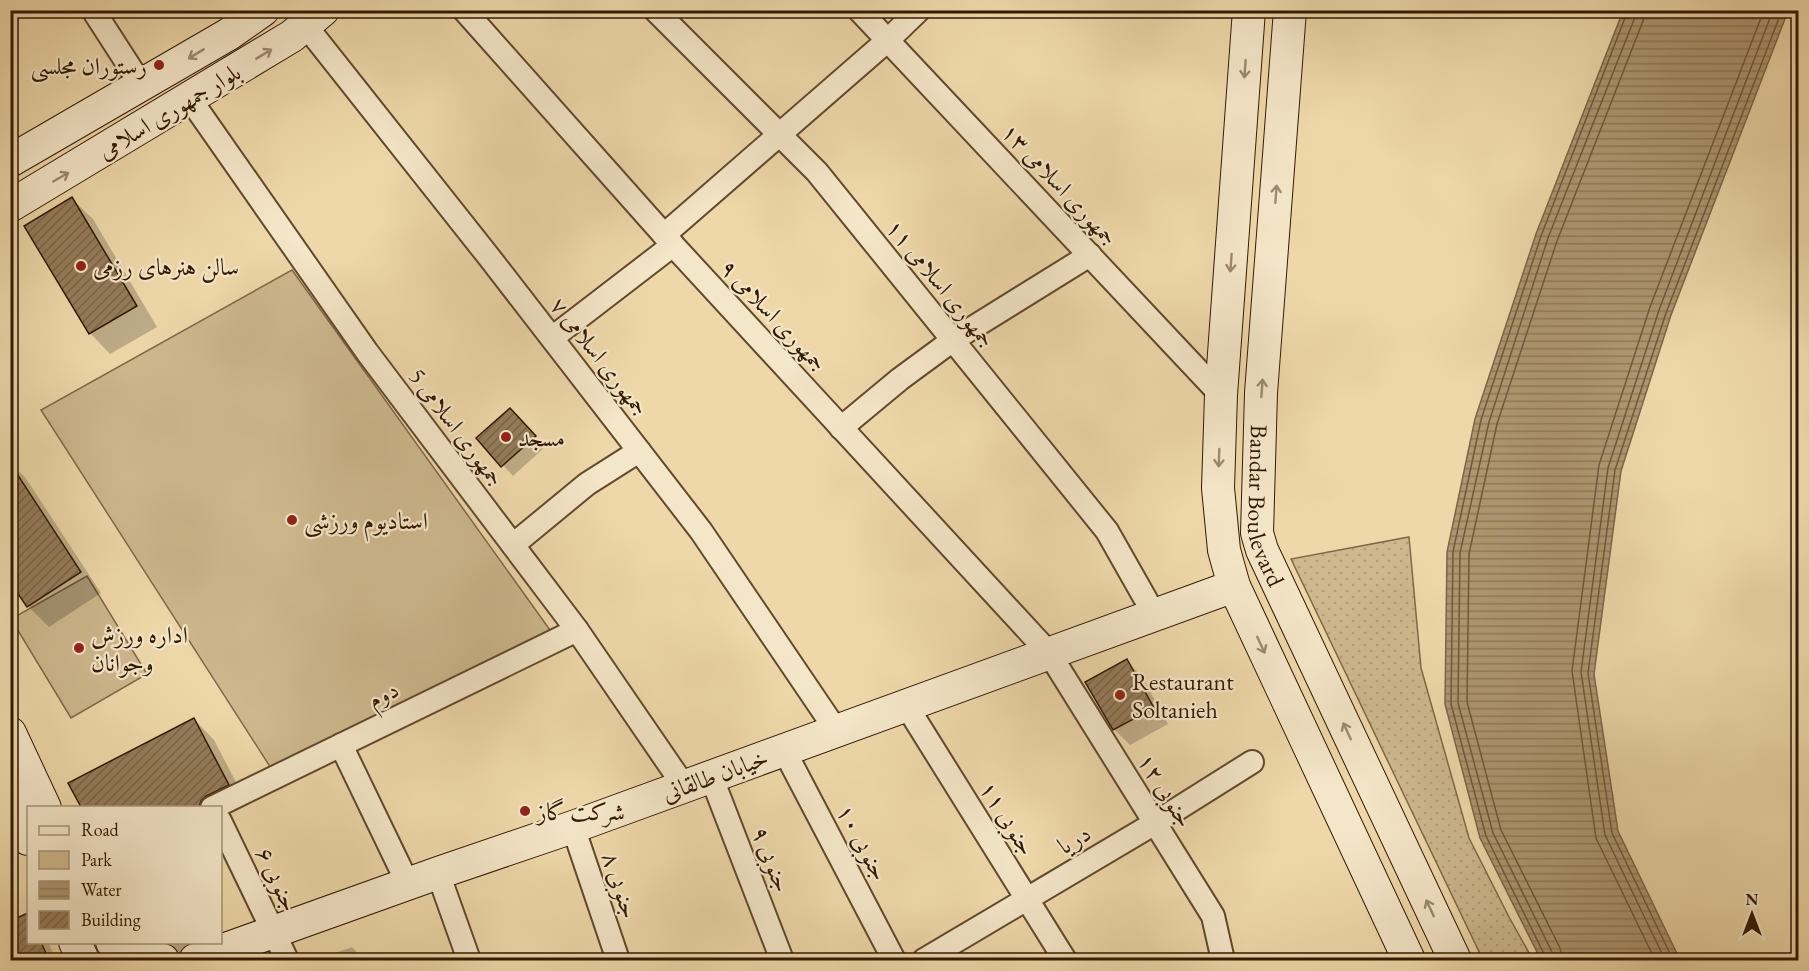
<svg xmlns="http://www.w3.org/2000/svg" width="1809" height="971" font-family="'EB Garamond',Amiri,serif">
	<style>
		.green { fill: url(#green-dots); stroke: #806848; stroke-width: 1.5 }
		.pitch { fill: #ceb88e; stroke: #806848; stroke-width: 1.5 }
		.water { fill: url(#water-rules); stroke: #7c6545; stroke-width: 1.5 }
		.shadow { fill: #0003 }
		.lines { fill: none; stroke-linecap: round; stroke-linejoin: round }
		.shore { stroke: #70583a; stroke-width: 1.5 }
		.building { fill: url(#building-hatch); stroke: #321903; stroke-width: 1.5 }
		.street-casing { stroke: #61492d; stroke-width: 26 }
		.secondary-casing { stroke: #321903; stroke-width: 34 }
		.street { stroke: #f4e6c8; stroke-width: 22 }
		.secondary { stroke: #f4e6c8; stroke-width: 32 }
		.oneway { stroke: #9d8a6f }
		.poi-dot { fill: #8f2418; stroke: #f4e6c8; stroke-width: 2 }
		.labels { text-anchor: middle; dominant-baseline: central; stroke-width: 4.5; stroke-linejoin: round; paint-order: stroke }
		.poi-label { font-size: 24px; fill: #321903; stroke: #f4e6c8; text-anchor: start }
		.street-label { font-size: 24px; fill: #321903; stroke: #f4e6c8 }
	</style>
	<defs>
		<pattern id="green-dots" width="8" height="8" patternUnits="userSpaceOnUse" patternTransform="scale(1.5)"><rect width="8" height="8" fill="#ceb88e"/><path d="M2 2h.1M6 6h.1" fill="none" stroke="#b19e79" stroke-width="1.8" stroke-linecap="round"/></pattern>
		<pattern id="water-rules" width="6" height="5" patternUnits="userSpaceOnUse" patternTransform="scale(1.5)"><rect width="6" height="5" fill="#ae9771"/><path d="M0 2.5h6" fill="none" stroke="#8e7a5b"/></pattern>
		<pattern id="building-hatch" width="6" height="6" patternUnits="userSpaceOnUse" patternTransform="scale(1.5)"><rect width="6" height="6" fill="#947c5a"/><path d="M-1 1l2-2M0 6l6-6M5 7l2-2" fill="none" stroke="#796548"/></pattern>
	</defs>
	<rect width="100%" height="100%" fill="#eed8aa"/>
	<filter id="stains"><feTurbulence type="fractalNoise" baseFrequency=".00333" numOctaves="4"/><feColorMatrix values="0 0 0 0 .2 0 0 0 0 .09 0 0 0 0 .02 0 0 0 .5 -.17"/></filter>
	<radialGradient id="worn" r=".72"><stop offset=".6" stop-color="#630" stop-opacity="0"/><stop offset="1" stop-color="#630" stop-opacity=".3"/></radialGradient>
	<polygon class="green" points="1409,537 1421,668 1469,838 1509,917 1533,960 1483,960 1291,559"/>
	<g class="pitch">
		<polygon points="292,270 550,630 276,776 41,410"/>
		<polygon points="87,576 147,674 71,718 11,619"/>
	</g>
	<polygon class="water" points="1623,11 1788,11 1671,315 1621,471 1594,674 1618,831 1680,960 1541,960 1480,838 1445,704 1447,552 1475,419 1536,234"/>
	<g class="shadow">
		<polygon points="72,199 93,219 157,327 110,354 90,333"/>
		<polygon points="520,420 545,447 513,476 478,438"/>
		<polygon points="10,463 25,477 101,593 49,627 28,606 10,579"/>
		<polygon points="1127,661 1142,677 1168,724 1130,745 1114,729 1087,683"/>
		<polygon points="194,719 214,740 248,805 226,816 220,808 82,808 70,784"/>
		<polygon points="10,872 15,882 10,884"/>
		<polygon points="27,915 28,942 48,942 56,960 10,960 10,923"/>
		<polygon points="128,942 218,942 218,943 167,960"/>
		<polygon points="352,947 364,960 315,960"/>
	</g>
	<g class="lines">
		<g class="shore">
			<polyline points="1546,960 1545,956 1486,836 1451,704 1453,552 1481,420 1541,236 1628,10"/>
			<polyline points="1554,960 1552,952 1493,833 1458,703 1460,553 1489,422 1548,238 1635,17 1635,10"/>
			<polyline points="1563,960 1560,948 1501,830 1467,702 1469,554 1497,424 1557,241 1643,21 1645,10"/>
			<polyline points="1655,960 1596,838 1572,671 1599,465 1650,307 1764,10"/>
			<polyline points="1665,960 1605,835 1581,672 1608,468 1659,310 1773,10"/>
			<polyline points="1673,960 1612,833 1588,673 1615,470 1666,313 1782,10"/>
		</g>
	</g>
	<g class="building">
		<polygon points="72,197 137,306 89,334 24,226"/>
		<polygon points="510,408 536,436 501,467 476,438"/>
		<polygon points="10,463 81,572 27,607 10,582"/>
		<polygon points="1127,659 1154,708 1113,730 1085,682"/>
		<polygon points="194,718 229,785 206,796 201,801 199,807 81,807 68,783"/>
		<polygon points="28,913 28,942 41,942 49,960 10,960 10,921"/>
	</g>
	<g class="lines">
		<g class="street-casing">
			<g id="street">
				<polyline points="93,10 142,86"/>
				<polyline points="464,10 673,245 1049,653 1213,916 1223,960"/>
				<polyline points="655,10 817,172 1107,531 1154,614"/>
				<polyline points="859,10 1221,395"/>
				<polyline points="306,26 489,257 701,531 836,730"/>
				<polyline points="190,99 367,352 577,630 684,786"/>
				<polyline points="664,235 888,40 919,10"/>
				<polyline points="552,338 673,245"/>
				<polyline points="841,428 900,379 953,340 1090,255"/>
				<polyline points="513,545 587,484 639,451"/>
				<polyline points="906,705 1065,960"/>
				<polyline points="341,745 408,884"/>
				<polyline points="784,750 894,960"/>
				<polyline points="711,776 782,960"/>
				<polyline points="212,808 577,630"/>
				<polyline points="220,821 287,960"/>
				<polyline points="573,827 618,960"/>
				<polyline points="438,873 469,960"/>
				<polyline points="924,960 1155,823 1252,762"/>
			</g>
		</g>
		<g class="secondary-casing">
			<g id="secondary">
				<polyline points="1249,10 1221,395 1218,488 1224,550 1234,586 1409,960"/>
				<path id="s1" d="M 1290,10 L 1261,393 L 1257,533 L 1262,550 L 1455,960"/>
				<polyline points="10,161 229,34 263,10"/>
				<polyline points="10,206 292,36 323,10"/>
				<polyline points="10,733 45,808"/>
				<polyline points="10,799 28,839"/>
				<polyline points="75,942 83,960"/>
				<polyline points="112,942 163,960"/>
				<polyline points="195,960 438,873 573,827 1234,586"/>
			</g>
		</g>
		<use href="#street" class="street"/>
		<use href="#secondary" class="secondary"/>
	</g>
	<defs><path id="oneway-shaft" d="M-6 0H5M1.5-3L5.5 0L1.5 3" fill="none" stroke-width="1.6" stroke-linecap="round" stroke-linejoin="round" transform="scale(1.5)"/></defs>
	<g class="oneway">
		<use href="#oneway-shaft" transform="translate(196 54) rotate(149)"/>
		<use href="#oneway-shaft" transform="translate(264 54) rotate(-31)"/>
		<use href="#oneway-shaft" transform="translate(1245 69) rotate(94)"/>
		<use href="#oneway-shaft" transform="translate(61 177) rotate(-30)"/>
		<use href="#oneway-shaft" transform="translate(1276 194) rotate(-86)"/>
		<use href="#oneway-shaft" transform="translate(1231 263) rotate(94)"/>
		<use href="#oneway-shaft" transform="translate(1262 388) rotate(-86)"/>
		<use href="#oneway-shaft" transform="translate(1219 458) rotate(92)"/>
		<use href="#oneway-shaft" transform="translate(1261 645) rotate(65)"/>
		<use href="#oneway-shaft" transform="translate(1347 731) rotate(-115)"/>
		<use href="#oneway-shaft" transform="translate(1430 908) rotate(-115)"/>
	</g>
	<g class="poi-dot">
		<circle cx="159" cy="65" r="6"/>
		<circle cx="81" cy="266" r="6"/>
		<circle cx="506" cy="437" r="6"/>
		<circle cx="292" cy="520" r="6"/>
		<circle cx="79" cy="648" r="6"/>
		<circle cx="1120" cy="695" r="6"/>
		<circle cx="525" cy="811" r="6"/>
	</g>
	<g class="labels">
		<g class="poi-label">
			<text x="147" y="65" text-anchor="end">رستوران مجلسی</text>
			<text x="93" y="266">سالن هنرهای رزمی</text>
			<text x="518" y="437">مسجد</text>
			<text x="304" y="520">استادیوم ورزشی</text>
			<text x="91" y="634">اداره ورزش<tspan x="91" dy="28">وجوانان</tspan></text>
			<text x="1132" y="681">Restaurant<tspan x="1132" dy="28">Soltanieh</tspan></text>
			<text x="537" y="811">شرکت گاز</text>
		</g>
		<g class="street-label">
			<text transform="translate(169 111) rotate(-31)">بلوار جمهوری اسلامی</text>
			<text transform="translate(1060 184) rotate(47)">جمهوری اسلامی ۱۳</text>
			<text transform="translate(941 283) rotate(51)">جمهوری اسلامی ۱۱</text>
			<text transform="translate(774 315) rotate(47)">جمهوری اسلامی ۹</text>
			<text transform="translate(600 356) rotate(52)">جمهوری اسلامی ۷</text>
			<text transform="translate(457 427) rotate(53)">جمهوری اسلامی 5</text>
			<text stroke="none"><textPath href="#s1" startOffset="498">Bandar Boulevard</textPath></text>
			<text transform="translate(383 694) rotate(-26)">دوم</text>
			<text transform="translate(715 775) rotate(-20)">خیابان طالقانی</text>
			<text transform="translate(1166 790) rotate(58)">۱۲ جنوبی</text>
			<text transform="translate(1008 818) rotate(58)">۱۱ جنوبی</text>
			<text transform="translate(1074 839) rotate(-31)">دریا</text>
			<text transform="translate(863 842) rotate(62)">۱۰ جنوبی</text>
			<text transform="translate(772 859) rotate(69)">۹ جنوبی</text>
			<text transform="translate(278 879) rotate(65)">۶ جنوبی</text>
			<text transform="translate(621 885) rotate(72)">۸ جنوبی</text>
		</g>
	</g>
	<rect width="1809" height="971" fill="none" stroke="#eed8aa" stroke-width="36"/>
	<rect x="12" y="12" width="1785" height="947" fill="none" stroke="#321903" stroke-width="3"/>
	<rect x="18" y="18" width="1773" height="935" fill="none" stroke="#321903" stroke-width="1.5"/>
	<rect x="27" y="806" width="195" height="138" fill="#f4e6c8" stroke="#a69479" stroke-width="1.5"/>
	<rect x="39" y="826" width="30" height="9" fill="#f4e6c8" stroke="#a69479" stroke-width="1.5"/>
	<text x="81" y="836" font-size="18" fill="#321903">Road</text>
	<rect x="39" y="851" width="30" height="18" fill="#ceb88e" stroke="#a69479" stroke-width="1.5"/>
	<text x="81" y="866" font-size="18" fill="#321903">Park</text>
	<rect x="39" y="881" width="30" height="18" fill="url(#water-rules)" stroke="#a69479" stroke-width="1.5"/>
	<text x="81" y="896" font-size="18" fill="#321903">Water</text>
	<rect x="39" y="911" width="30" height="18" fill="url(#building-hatch)" stroke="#a69479" stroke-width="1.5"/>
	<text x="81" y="926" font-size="18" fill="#321903">Building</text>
	<g transform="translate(1752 914)" stroke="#f4e6c8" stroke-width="4.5" paint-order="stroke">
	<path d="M0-4.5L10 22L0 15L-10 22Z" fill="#321903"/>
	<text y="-9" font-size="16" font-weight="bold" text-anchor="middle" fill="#321903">N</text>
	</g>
	<rect width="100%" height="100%" filter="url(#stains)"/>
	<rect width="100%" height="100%" fill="url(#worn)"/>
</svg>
